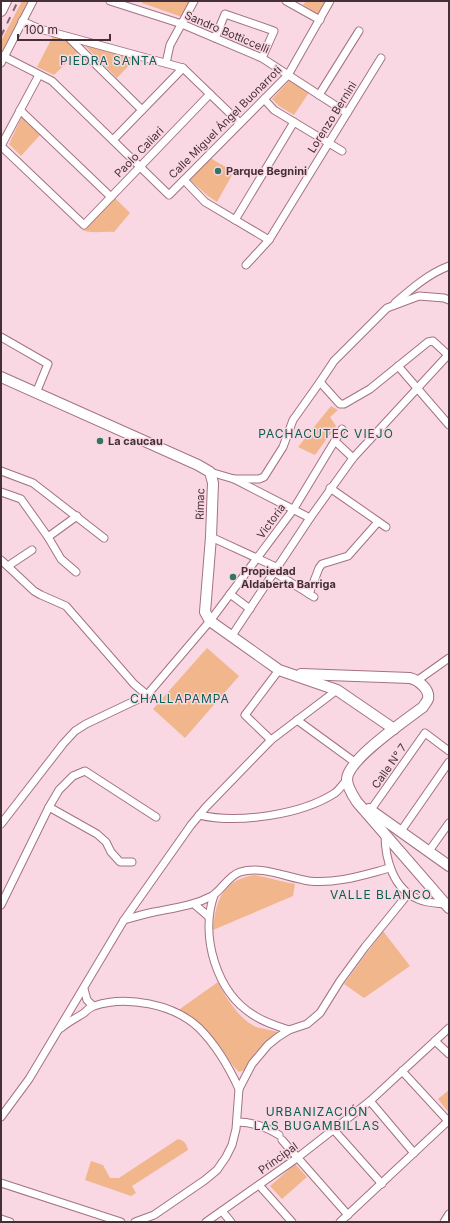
<svg xmlns="http://www.w3.org/2000/svg" width="450" height="1223" font-family="Inter,sans-serif">
	<style>
		.green { fill: #f2b68d }
		.lines { fill: none; stroke-linecap: round; stroke-linejoin: round }
		.street-casing { stroke: #a37284; stroke-width: 9 }
		.secondary-casing { stroke: #a37284; stroke-width: 12 }
		.street { stroke: #fff; stroke-width: 7 }
		.secondary { stroke: #fff; stroke-width: 10 }
		.rail { stroke: #7e656e; stroke-width: 2; stroke-dasharray: 7 7; stroke-linecap: butt }
		.poi-dot { fill: #337465; stroke: #f9d8e3; stroke-width: 1.5 }
		.labels { text-anchor: middle; dominant-baseline: central; stroke-width: 3; stroke-linejoin: round; paint-order: stroke }
		.street-label { font-size: 11px; fill: #453038; stroke: #f9d8e3 }
		.poi-label { font-size: 11px; font-weight: bold; fill: #453038; stroke: #f9d8e3; text-anchor: start }
		.neighbourhood-label { font-size: 12px; letter-spacing: 1px; fill: #08604f; stroke: #f9d8e3 }
	</style>
	<rect width="100%" height="100%" fill="#f9d8e3"/>
	<g class="green">
		<polygon points="22,1 29,1 4,51 1,50 1,41"/>
		<polygon points="142,1 190,1 182,17 142,3"/>
		<polygon points="306,1 327,1 319,15 303,5"/>
		<polygon points="53,36 68,41 79,51 54,75 37,67"/>
		<polygon points="84,45 135,59 117,78"/>
		<polygon points="291,79 310,91 294,115 279,106 272,99"/>
		<polygon points="22,116 41,134 21,156 9,144"/>
		<polygon points="210,158 231,170 229,173 232,175 217,202 208,196 190,180"/>
		<path d="M 115,198 L 130,213 L 114,232 C 103,231 92,234 82,230 L 91,223 Z"/>
		<polygon points="331,406 338,410 330,417 336,426 315,455 298,447"/>
		<polygon points="207,648 239,676 185,738 153,709"/>
		<path d="M 254,875 C 268,877 281,882 295,884 L 293,896 L 213,930 C 216,901 221,881 254,875 Z"/>
		<polygon points="383,931 410,966 364,998 344,984"/>
		<path d="M 218,982 C 226,998 239,1019 256,1027 C 263,1029 271,1030 278,1032 L 279,1035 L 257,1053 L 245,1070 L 239,1072 C 230,1064 226,1053 218,1044 C 207,1030 193,1020 177,1011 Z"/>
		<polygon points="449,1090 449,1113 438,1099"/>
		<path d="M 178,1139 C 185,1141 186,1143 188,1150 L 132,1186 L 136,1193 L 131,1196 L 85,1180 L 91,1161 L 103,1165 L 110,1178 L 119,1178 Z"/>
		<polygon points="295,1164 307,1177 282,1199 270,1186"/>
	</g>
	<g class="lines">
		<g class="street-casing">
			<g id="street">
				<polyline points="110,1 182,24 262,58 347,113"/>
				<polyline points="286,1 320,20"/>
				<polyline points="22,21 40,29 183,68 240,123"/>
				<polyline points="68,37 142,110"/>
				<polyline points="215,38 225,14 274,31 262,58"/>
				<polyline points="1,55 52,81 169,195 288,75 330,1"/>
				<polyline points="1,63 33,1"/>
				<polyline points="166,63 170,45 194,1"/>
				<polyline points="319,95 359,31"/>
				<polyline points="264,99 274,110 342,151"/>
				<polyline points="20,110 111,197"/>
				<polyline points="113,140 183,68"/>
				<polyline points="1,146 84,225 210,94"/>
				<polyline points="1,146 39,75"/>
				<polyline points="184,180 205,202 269,240"/>
				<polyline points="235,220 294,122"/>
				<polyline points="246,265 269,240 381,58"/>
				<path d="M 395,303 C 411,289 428,274 449,266"/>
				<polyline points="1,337 48,364 36,393"/>
				<polyline points="398,366 449,425"/>
				<polyline points="335,441 353,458"/>
				<polyline points="1,471 33,483 104,538"/>
				<polyline points="210,472 234,479 310,518"/>
				<polyline points="234,479 259,479 264,477 283,447 293,420 320,382 334,361 387,308 419,296 444,298 449,300"/>
				<polyline points="330,488 386,527"/>
				<polyline points="1,492 21,499 48,537 61,559 76,572"/>
				<polyline points="48,537 77,516"/>
				<polyline points="211,537 276,567"/>
				<polyline points="1,560 34,591 41,595 66,606 134,684 147,695"/>
				<polyline points="8,566 32,550"/>
				<polyline points="274,572 314,597"/>
				<polyline points="230,594 250,609"/>
				<polyline points="309,594 319,568 322,564 348,556 378,522"/>
				<polyline points="231,637 310,518 353,458 448,355 433,341 428,342 370,389 344,404 340,404 338,402 320,382"/>
				<polyline points="418,680 449,658"/>
				<polyline points="297,720 356,763"/>
				<polyline points="271,740 245,715 279,670"/>
				<polyline points="49,807 97,834 106,842 111,852 120,862 132,862"/>
				<polyline points="370,811 425,733 449,751"/>
				<path d="M 199,815 C 238,824 301,815 335,793 C 339,790 343,784 347,780"/>
				<polyline points="1,824 63,744 75,731 86,724 147,695 210,621 293,510 342,429"/>
				<polyline points="401,831 449,762"/>
				<path d="M 385,834 C 385,859 393,889 418,899 C 426,903 436,903 445,904"/>
				<polyline points="429,851 449,823"/>
				<path d="M 214,895 C 200,936 216,993 255,1016 C 266,1023 277,1026 289,1030"/>
				<polyline points="194,904 208,916"/>
				<polyline points="1,905 49,807 59,790 73,776 85,771 156,817"/>
				<path d="M 124,920 C 134,917 144,914 154,912 C 174,908 193,906 212,896 C 222,890 228,876 240,872 C 263,865 287,878 309,881 C 337,884 363,875 390,868"/>
				<polyline points="84,989 87,1000 93,1006"/>
				<path d="M 61,1028 C 68,1022 76,1018 84,1013 C 87,1010 90,1007 94,1006 C 126,995 174,1004 199,1028 C 217,1046 229,1067 239,1089"/>
				<polyline points="435,1041 449,1054"/>
				<polyline points="370,1101 414,1153"/>
				<polyline points="1,1117 29,1079 124,920 191,825 206,807 271,740 337,690"/>
				<path d="M 237,1122 C 253,1122 265,1126 279,1135"/>
				<polyline points="333,1129 382,1184"/>
				<polyline points="282,1140 348,1215"/>
				<polyline points="1,1183 121,1222"/>
				<polyline points="259,1185 292,1222"/>
				<polyline points="222,1211 231,1222"/>
				<polyline points="1,1219 10,1222"/>
				<polyline points="135,1222 154,1215 205,1180 217,1170 226,1157 232,1145 236,1129 239,1089 252,1064 268,1045 278,1037 289,1030 307,1024 320,1013 340,981 365,947 408,894"/>
				<polyline points="206,1222 297,1158 370,1101 449,1028"/>
				<polyline points="340,1222 448,1121 402,1071"/>
				<polyline points="444,1222 449,1214"/>
			</g>
		</g>
		<g class="secondary-casing">
			<g id="secondary">
				<polyline points="1,11 6,1"/>
				<polyline points="1,377 198,465 210,472 213,483 211,537 205,612 210,621 279,670 337,690 394,729"/>
				<path d="M 301,674 L 410,678 C 418,680 430,689 428,699 C 427,702 424,705 423,707 C 406,720 348,759 347,779 C 347,787 353,796 357,802 L 449,908"/>
				<polyline points="369,809 449,866"/>
			</g>
		</g>
		<use href="#street" class="street"/>
		<use href="#secondary" class="secondary"/>
		<polyline class="rail" points="1,36 18,1"/>
	</g>
	<g class="poi-dot">
		<circle cx="218" cy="171" r="4"/>
		<circle cx="100" cy="441" r="4"/>
		<circle cx="233" cy="577" r="4"/>
	</g>
	<g class="labels">
		<g class="street-label">
			<text transform="translate(227 32) rotate(23)">Sandro Botticcelli</text>
			<text transform="translate(332 117) rotate(-58)">Lorenzo Bernini</text>
			<text transform="translate(225 122) rotate(-45)">Calle Miguel Ángel Buonarroti</text>
			<text transform="translate(139 152) rotate(-46)">Paolo Caliari</text>
			<text transform="translate(200 504) rotate(-88)">Rímac</text>
			<text transform="translate(271 521) rotate(-54)">Victoria</text>
			<text transform="translate(389 766) rotate(-55)">Calle N° 7</text>
			<text transform="translate(278 1158) rotate(-36)">Principal</text>
		</g>
		<g class="poi-label">
			<text x="226" y="171">Parque Begnini</text>
			<text x="108" y="441">La caucau</text>
			<text x="241" y="571">Propiedad<tspan x="241" dy="13">Aldaberta Barriga</tspan></text>
		</g>
		<g class="neighbourhood-label">
			<text x="109" y="60">PIEDRA SANTA</text>
			<text x="326" y="433">PACHACUTEC VIEJO</text>
			<text x="180" y="698">CHALLAPAMPA</text>
			<text x="381" y="894">VALLE BLANCO</text>
			<text x="317" y="1111">URBANIZACIÓN<tspan x="317" dy="14">LAS BUGAMBILLAS</tspan></text>
		</g>
	</g>
	<rect width="450" height="1223" fill="none" stroke="#453038" stroke-width="4"/>
	<path d="M18 34v6h92v-6" fill="none" stroke="#453038" stroke-width="2"/>
	<text x="24" y="34" font-size="12" fill="#453038" stroke="#f9d8e3" stroke-width="3" paint-order="stroke">100 m</text>
</svg>
